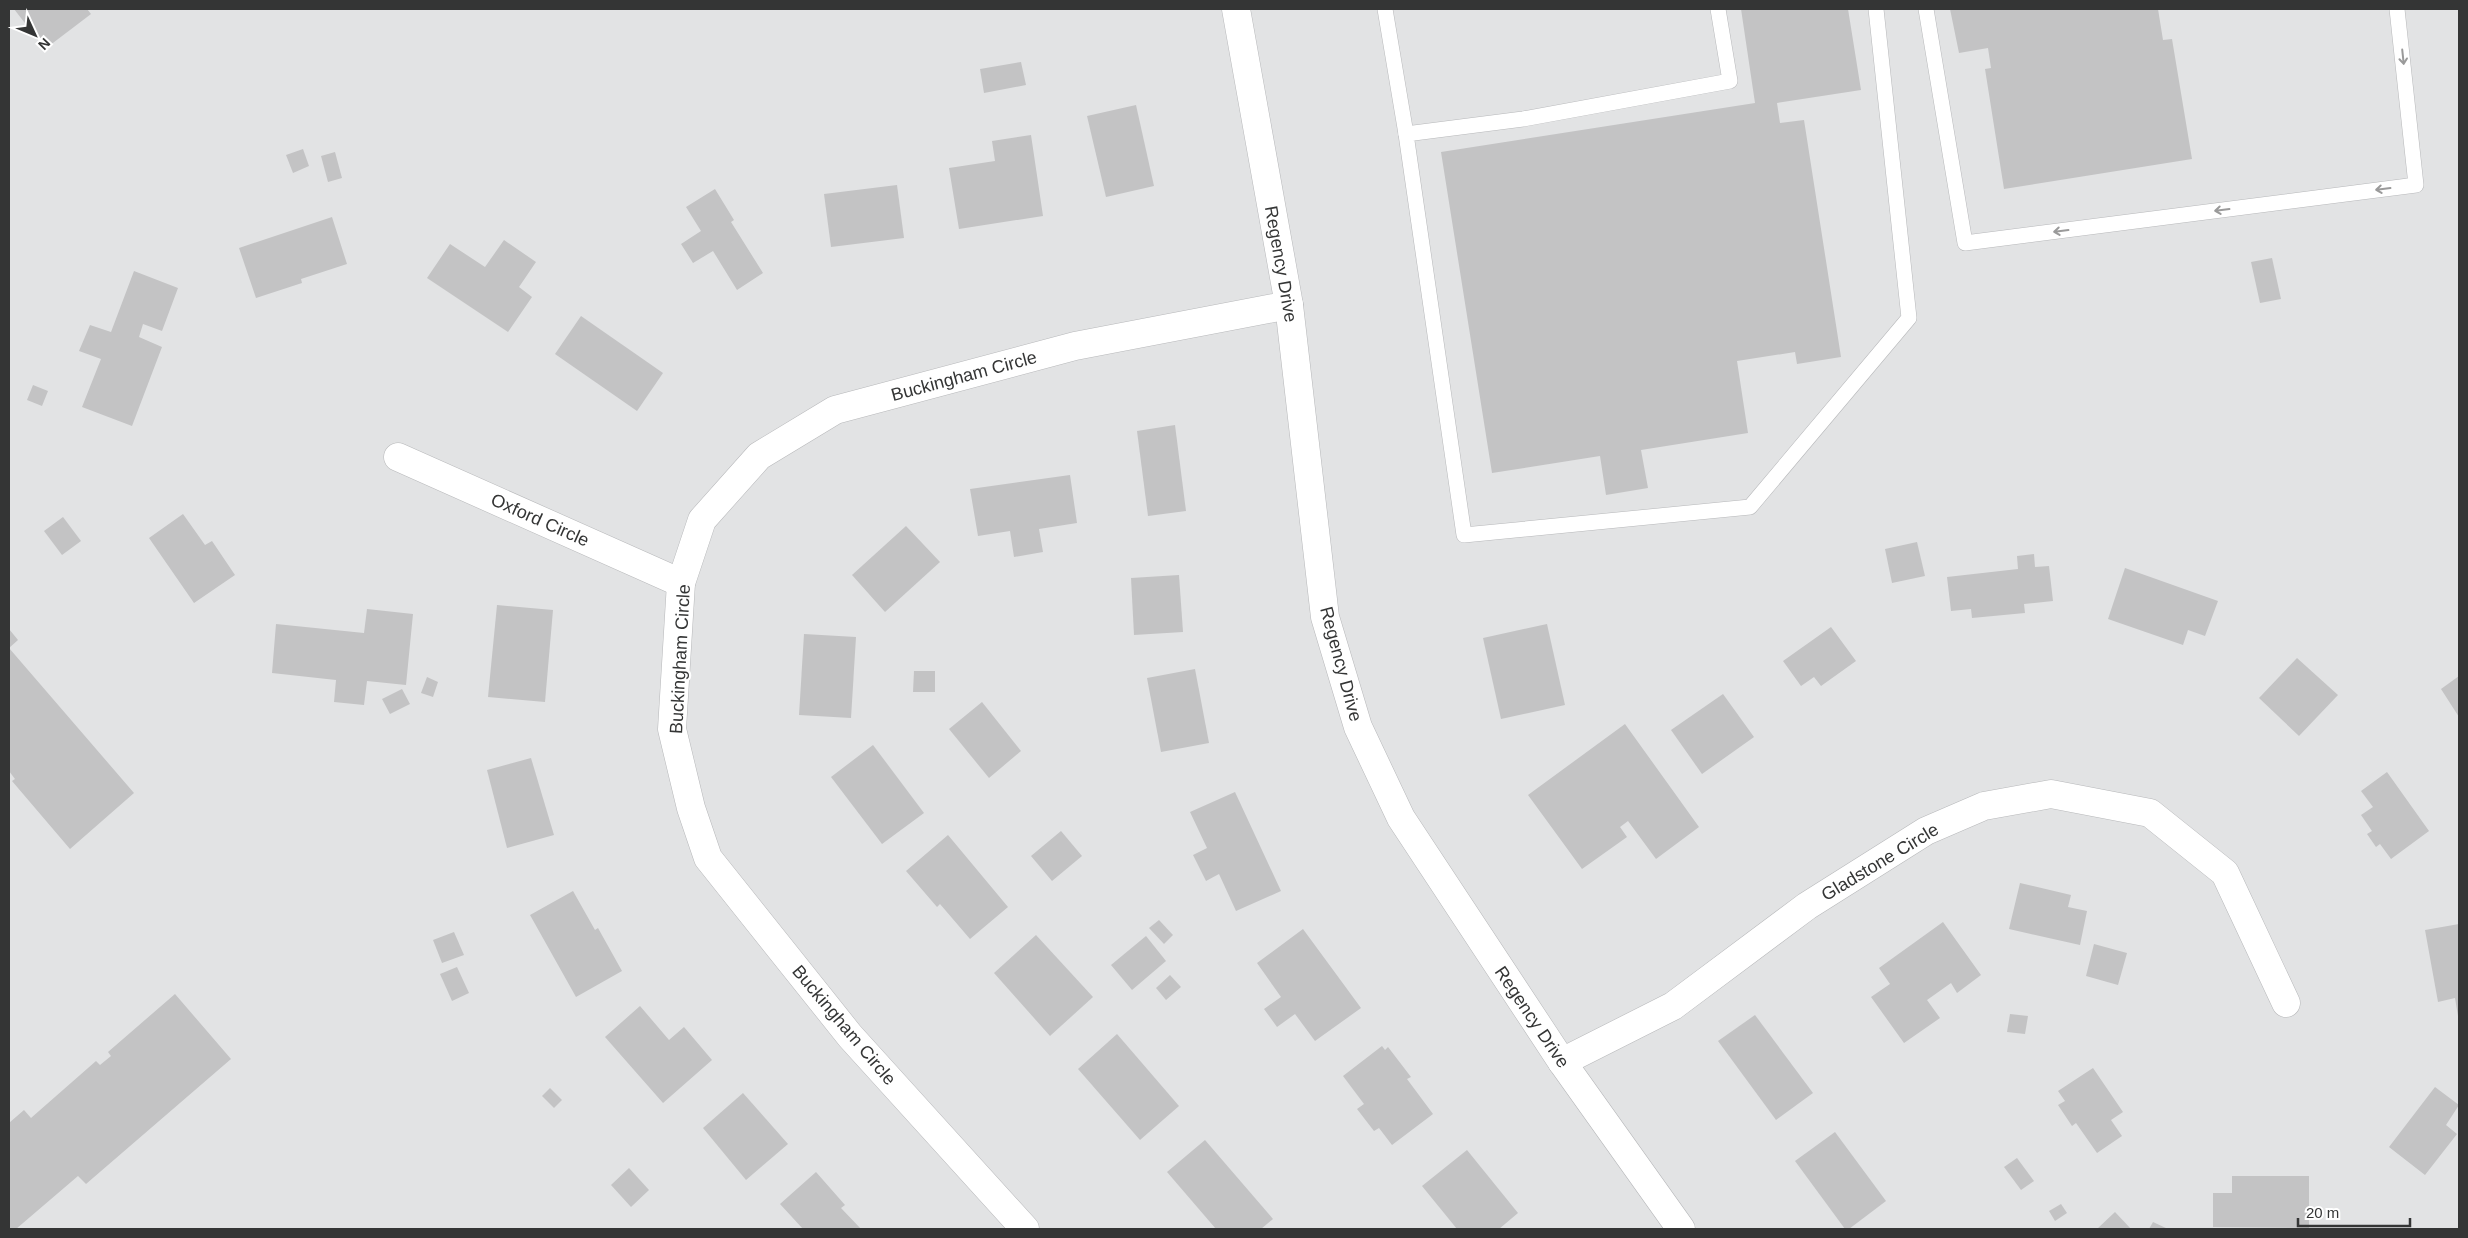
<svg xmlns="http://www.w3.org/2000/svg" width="2468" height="1238" font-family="Helvetica,sans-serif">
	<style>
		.building { fill: #c3c3c4 }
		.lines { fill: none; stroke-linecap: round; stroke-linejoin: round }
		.lane-casing { stroke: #b7b8ba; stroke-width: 16 }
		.street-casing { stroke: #b7b8ba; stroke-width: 29 }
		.lane { stroke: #fff; stroke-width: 15 }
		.street { stroke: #fff; stroke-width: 28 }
		.oneway { stroke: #9a9a9a }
		.labels { text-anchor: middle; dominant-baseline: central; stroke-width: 4.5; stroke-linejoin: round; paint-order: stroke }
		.street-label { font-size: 18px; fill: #343535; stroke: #fff }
	</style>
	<rect width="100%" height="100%" fill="#e2e3e4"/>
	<g class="building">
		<polygon points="14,9 87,9 91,14 45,49"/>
		<polygon points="1741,9 1848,9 1861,90 1777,103 1780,123 1804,120 1841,357 1797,364 1795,352 1737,361 1748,433 1641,450 1648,488 1606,495 1600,456 1492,473 1441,152 1755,103"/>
		<polygon points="1950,9 2158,9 2163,40 2172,39 2192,159 2004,189 1985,69 1991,68 1988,48 1959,53"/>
		<polygon points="1021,62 1026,85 984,93 980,69"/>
		<polygon points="1136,105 1154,186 1106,197 1087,116"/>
		<polygon points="1031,135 1043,216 959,229 949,168 995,161 992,141"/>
		<polygon points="303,149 309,166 293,173 286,155"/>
		<polygon points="335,152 342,178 328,182 321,156"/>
		<polygon points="897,185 904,238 831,247 824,194"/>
		<polygon points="715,189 734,220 731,222 763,273 737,290 713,251 693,263 681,244 701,231 686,207"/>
		<polygon points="332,217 347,264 301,279 302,283 256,298 239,248"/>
		<polygon points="504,240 536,262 519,287 532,297 508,332 427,278 450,244 485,267"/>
		<polygon points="2272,258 2281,299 2260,303 2251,262"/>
		<polygon points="134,271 178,288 162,331 143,324 139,337 162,347 132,426 82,407 101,359 79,351 90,325 111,332"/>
		<polygon points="581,316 663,373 637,411 555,354"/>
		<polygon points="33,385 48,391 42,406 27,400"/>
		<polygon points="1175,425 1186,511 1148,516 1137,431"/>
		<polygon points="1070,475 1077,523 1039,529 1043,552 1014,557 1010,531 978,536 970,489"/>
		<polygon points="183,514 205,545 212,541 235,575 194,603 149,538"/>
		<polygon points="63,517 81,541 62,555 44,531"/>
		<polygon points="906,526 940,562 885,612 852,575"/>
		<polygon points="1917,542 1925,576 1892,583 1885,549"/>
		<polygon points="2034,554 2035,567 2049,566 2053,601 2024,604 2025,613 1972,618 1971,609 1951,611 1947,577 2018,569 2017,556"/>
		<polygon points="2125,568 2218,601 2205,636 2188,630 2183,645 2108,619"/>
		<polygon points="1179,575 1183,632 1134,635 1131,578"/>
		<polygon points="497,605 553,610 545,702 488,697"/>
		<polygon points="367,609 413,614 406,685 367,681 364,705 334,702 336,680 272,673 276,624 364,633"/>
		<polygon points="1547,624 1565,705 1501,719 1483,638"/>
		<polygon points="1831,627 1856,661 1821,686 1814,677 1801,686 1783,661"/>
		<polygon points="9,629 18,640 9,648 134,793 70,849 12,781 15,779 9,771"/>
		<polygon points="804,634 856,637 851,718 799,715"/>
		<polygon points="2297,658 2338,695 2299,736 2259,698"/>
		<polygon points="1195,669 1209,743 1161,752 1147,678"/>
		<polygon points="914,671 935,671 935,692 913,692"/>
		<polygon points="2459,676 2459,717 2441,689"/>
		<polygon points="427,677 438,682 433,697 421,693"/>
		<polygon points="402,689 410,704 390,714 382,699"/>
		<polygon points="1723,694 1754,737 1702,774 1671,730"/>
		<polygon points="982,702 1021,751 989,778 949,729"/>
		<polygon points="1625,724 1699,827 1656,859 1628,821 1620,827 1627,837 1582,869 1528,795"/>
		<polygon points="873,745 924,813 882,844 831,777"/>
		<polygon points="531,758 554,835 507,848 487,770"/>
		<polygon points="2387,772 2429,831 2391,859 2380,844 2376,847 2367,834 2372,831 2361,815 2373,807 2361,791"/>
		<polygon points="1235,792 1281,891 1236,911 1219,874 1206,881 1193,855 1207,848 1190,812"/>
		<polygon points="1061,831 1082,856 1052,881 1031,856"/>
		<polygon points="948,835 1008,907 970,939 940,904 937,907 906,871"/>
		<polygon points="2020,883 2071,895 2068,907 2087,911 2080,945 2009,929"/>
		<polygon points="573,891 595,930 598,928 622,971 576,997 530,915"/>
		<polygon points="1159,920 1173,935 1164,944 1149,928"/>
		<polygon points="1943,922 1981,975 1957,993 1951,983 1927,1000 1940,1018 1904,1043 1871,997 1890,984 1879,968"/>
		<polygon points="2459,924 2459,1016 2458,1016 2455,998 2438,1002 2425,930"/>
		<polygon points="1303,929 1361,1008 1315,1041 1295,1014 1277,1027 1264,1009 1281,997 1257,963"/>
		<polygon points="454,932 464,955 442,963 433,940"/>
		<polygon points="1036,935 1093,997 1050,1036 994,973"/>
		<polygon points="1146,936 1166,961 1132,990 1111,965"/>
		<polygon points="2094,944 2127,953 2118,985 2086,976"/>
		<polygon points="457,967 469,993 452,1001 440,974"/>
		<polygon points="1170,975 1181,987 1166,1000 1156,988"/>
		<polygon points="175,994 231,1059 86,1184 78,1176 16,1229 9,1229 9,1123 24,1110 31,1118 96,1061 100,1065 111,1056 108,1052"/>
		<polygon points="640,1006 669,1040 684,1027 712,1060 663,1103 605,1037"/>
		<polygon points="2010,1014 2028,1016 2025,1034 2007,1032"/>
		<polygon points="1755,1015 1813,1093 1776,1120 1718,1041"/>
		<polygon points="1117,1034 1179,1106 1140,1140 1078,1069"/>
		<polygon points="1382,1046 1385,1050 1388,1047 1411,1077 1407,1079 1433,1114 1392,1145 1379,1128 1374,1131 1357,1109 1364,1104 1343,1076"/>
		<polygon points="2093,1068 2123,1112 2111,1120 2122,1136 2097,1153 2076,1123 2072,1126 2058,1105 2065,1101 2058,1091"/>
		<polygon points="2435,1087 2459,1105 2446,1125 2457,1134 2425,1175 2389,1147"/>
		<polygon points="550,1088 562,1100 554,1108 542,1096"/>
		<polygon points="743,1093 788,1144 746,1180 703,1128"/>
		<polygon points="1835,1132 1886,1201 1849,1229 1845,1229 1795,1161"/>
		<polygon points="1205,1140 1273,1219 1261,1229 1216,1229 1167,1172"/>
		<polygon points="1467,1150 1518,1213 1499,1229 1457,1229 1422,1186"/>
		<polygon points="2017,1158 2034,1181 2021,1190 2004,1167"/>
		<polygon points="629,1168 649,1190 631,1207 611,1185"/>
		<polygon points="816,1172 845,1205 841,1208 861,1229 803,1229 780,1204"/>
		<polygon points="2232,1176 2309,1176 2309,1228 2213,1227 2213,1193 2232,1193"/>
		<polygon points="2061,1204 2067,1213 2055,1221 2049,1211"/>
		<polygon points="2115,1212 2131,1229 2097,1229"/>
		<polygon points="2153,1222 2168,1229 2149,1229"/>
	</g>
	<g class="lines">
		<g class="lane-casing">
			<g id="lane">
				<polyline points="1385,9 1406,134"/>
				<polyline points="1718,9 1730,81 1523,119 1406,134 1464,535 1750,507 1909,318 1876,9"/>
				<polyline points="1926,9 1965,243 2416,185 2397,9"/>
			</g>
		</g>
		<g class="street-casing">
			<g id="street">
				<polyline points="1236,9 1289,305 1325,617 1358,727 1401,818 1562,1062 1681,1229"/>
				<polyline points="398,457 681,583"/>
				<polyline points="1562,1062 1673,1006 1807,906 1926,831 1984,806 2051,794 2150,813 2225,873 2286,1003"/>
				<polyline points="1025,1229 850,1036 708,858 691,808 672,729 681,583 702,520 759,456 835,410 1075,346 1289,305"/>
			</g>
		</g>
		<use href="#lane" class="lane"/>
		<use href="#street" class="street"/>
	</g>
	<defs><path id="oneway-shaft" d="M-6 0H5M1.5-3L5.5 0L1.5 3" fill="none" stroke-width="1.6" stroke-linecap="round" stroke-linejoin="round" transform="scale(1.25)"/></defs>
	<g class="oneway">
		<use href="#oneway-shaft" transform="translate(2403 57) rotate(84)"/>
		<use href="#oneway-shaft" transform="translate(2383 189) rotate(173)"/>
		<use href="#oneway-shaft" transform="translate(2222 210) rotate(173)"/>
		<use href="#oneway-shaft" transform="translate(2061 231) rotate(173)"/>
	</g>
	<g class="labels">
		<g class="street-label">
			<text transform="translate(1281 264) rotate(80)">Regency Drive</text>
			<text transform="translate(964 376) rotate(-15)">Buckingham Circle</text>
			<text transform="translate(540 520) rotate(24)">Oxford Circle</text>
			<text transform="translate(680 659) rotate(-87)">Buckingham Circle</text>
			<text transform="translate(1341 664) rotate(75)">Regency Drive</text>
			<text transform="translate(1880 862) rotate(-31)">Gladstone Circle</text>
			<text transform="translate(1532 1017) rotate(56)">Regency Drive</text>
			<text transform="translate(844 1025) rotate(50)">Buckingham Circle</text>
		</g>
	</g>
	<rect width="2468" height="1238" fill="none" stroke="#343535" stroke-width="20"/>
	<g transform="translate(35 35) rotate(134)" stroke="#ffffff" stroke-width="4" paint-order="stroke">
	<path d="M0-4L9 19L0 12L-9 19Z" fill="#343535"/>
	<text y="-8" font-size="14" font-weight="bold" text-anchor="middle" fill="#343535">N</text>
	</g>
	<path d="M2298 1218v8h112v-8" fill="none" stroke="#343535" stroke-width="2.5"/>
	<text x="2306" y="1218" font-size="15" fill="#343535" stroke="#ffffff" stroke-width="4" paint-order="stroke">20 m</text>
</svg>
